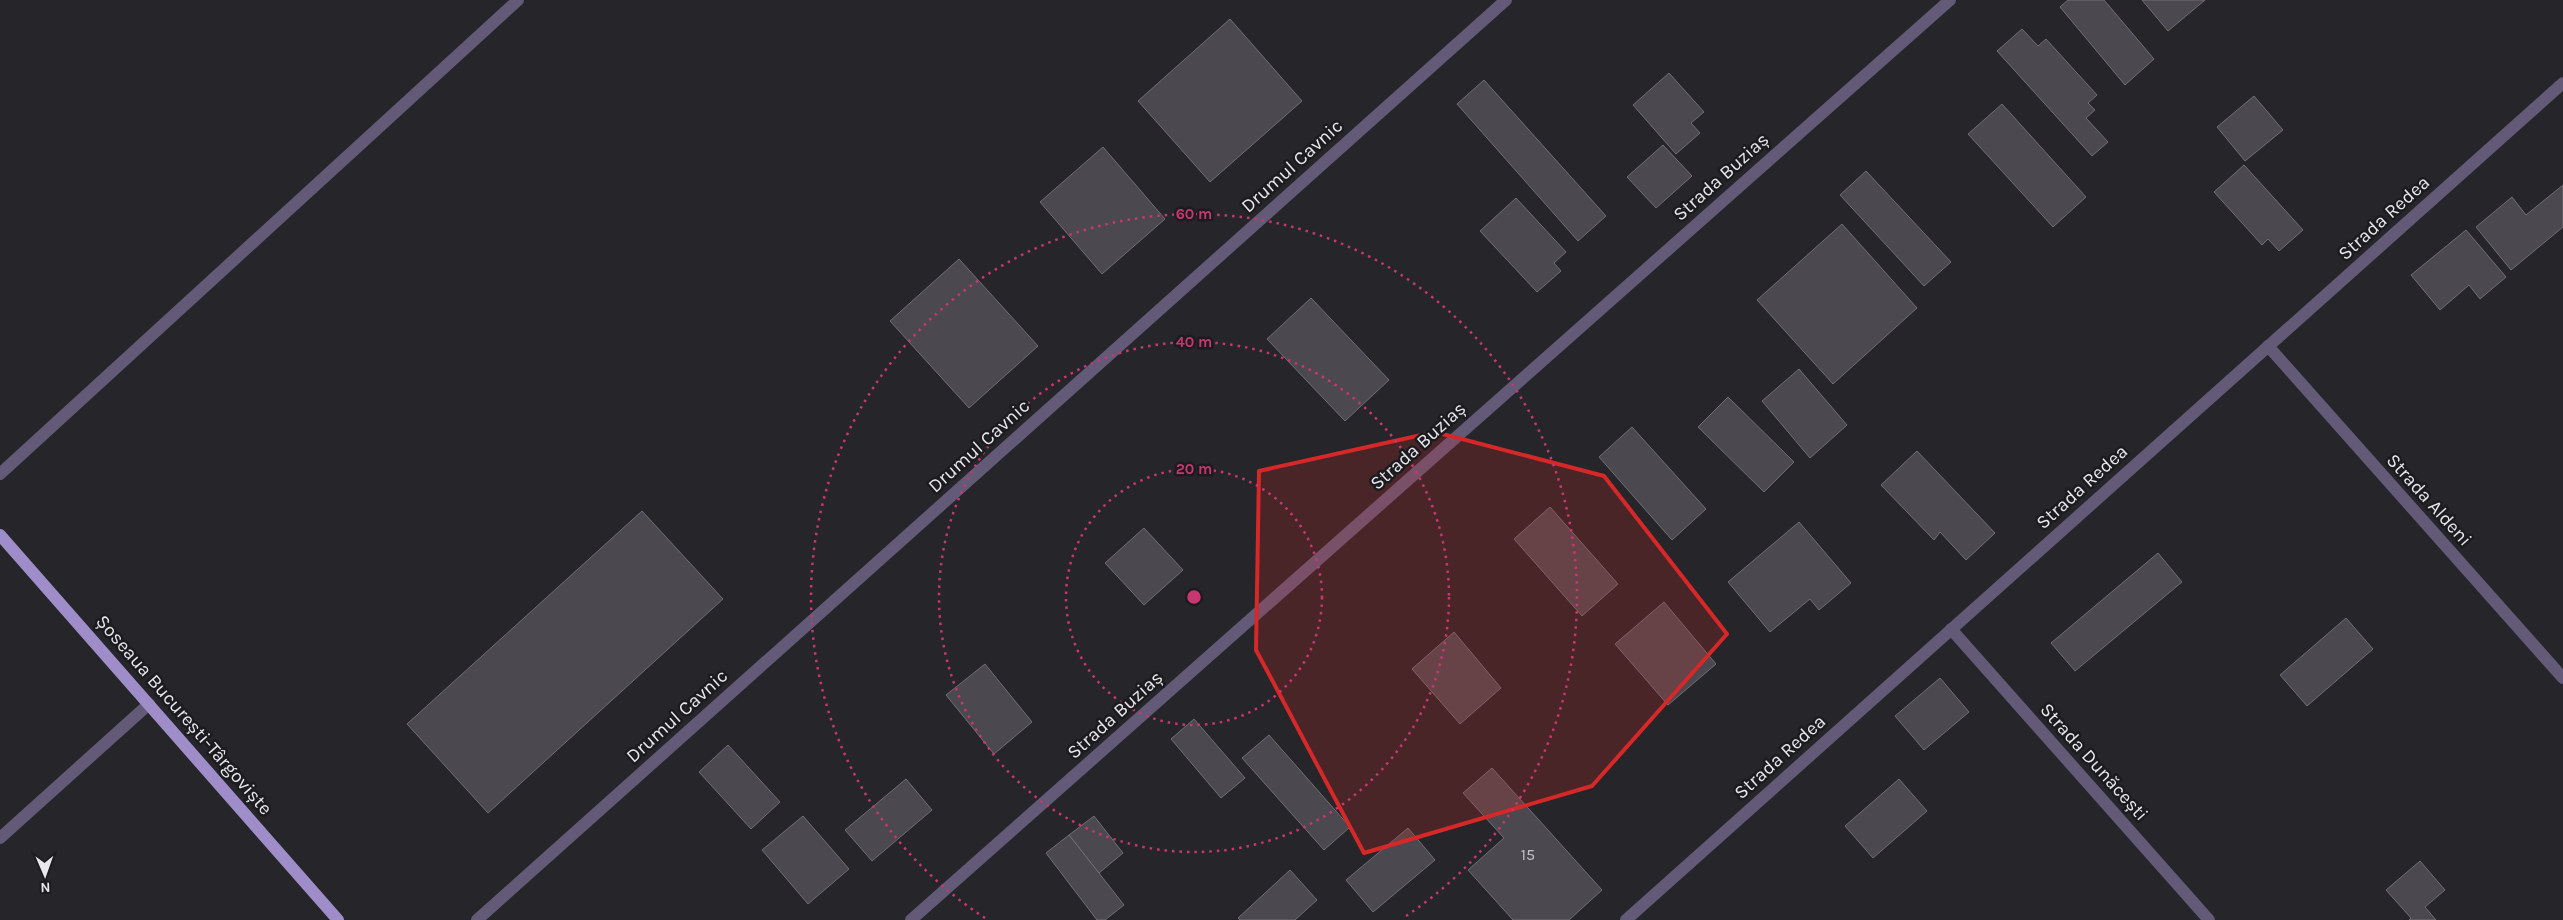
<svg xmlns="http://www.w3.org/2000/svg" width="2563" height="920" font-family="Karla,sans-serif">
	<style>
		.building { fill: #4b494f; stroke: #706f75 }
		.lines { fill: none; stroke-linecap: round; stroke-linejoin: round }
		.street { stroke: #625a77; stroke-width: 12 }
		.primary { stroke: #9f8dc9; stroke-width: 12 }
		.marked { fill: #d62828; fill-opacity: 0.2; stroke: #d62828; stroke-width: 4; stroke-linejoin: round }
		.ring { fill: none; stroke: #c83770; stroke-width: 2.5; stroke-dasharray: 2.5 5 }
		.labels { text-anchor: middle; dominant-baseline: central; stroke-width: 5; stroke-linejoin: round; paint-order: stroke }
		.number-label { font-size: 16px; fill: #c1c0c3 }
		.street-label { font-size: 19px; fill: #e8e7ea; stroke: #1c1b20 }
		.centre { fill: #c83770; stroke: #1c1b20; stroke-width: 2.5 }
		.ring-label { font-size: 15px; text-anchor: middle; font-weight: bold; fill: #c83770; stroke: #1c1b20; stroke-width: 5; stroke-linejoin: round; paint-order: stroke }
	</style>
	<rect width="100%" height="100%" fill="#262529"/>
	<g class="building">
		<polygon points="2068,0 2104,0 2154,59 2125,85 2060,7"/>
		<polygon points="2142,0 2205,0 2168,31"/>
		<polygon points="1230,19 1302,101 1210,182 1138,101"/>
		<polygon points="2022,29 2038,46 2046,39 2097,95 2088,103 2095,110 2086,118 2108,142 2092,156 1997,51"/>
		<polygon points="1669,73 1704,112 1691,123 1700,133 1676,154 1633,105"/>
		<polygon points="1484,80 1606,216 1578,241 1457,104"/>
		<polygon points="2254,96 2283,130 2245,161 2217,127"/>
		<polygon points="2002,104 2086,197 2053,227 1968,134"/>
		<polygon points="1663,145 1692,176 1656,208 1627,177"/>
		<polygon points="1103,147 1165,219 1102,274 1040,202"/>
		<polygon points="2244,165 2303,230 2279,251 2268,239 2262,245 2214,192"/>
		<polygon points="1866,171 1951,262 1924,286 1840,195"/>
		<polygon points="2563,185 2563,227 2511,270 2476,227 2512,197 2526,215"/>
		<polygon points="1516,198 1566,252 1554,263 1561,271 1537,292 1480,231"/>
		<polygon points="1842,224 1917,308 1833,384 1757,300"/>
		<polygon points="2466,230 2506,277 2480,299 2469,285 2440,310 2411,275"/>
		<polygon points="959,259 1038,346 969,408 890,321"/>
		<polygon points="1311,298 1389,380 1345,421 1267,339"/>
		<polygon points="1799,369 1847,425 1810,458 1762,401"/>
		<polygon points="1728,397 1794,462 1764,492 1698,427"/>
		<polygon points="1632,427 1706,509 1672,540 1599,457"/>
		<polygon points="1917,451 1995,533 1966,560 1940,532 1934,540 1881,485"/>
		<polygon points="1550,507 1618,584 1582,616 1514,539"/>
		<polygon points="642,511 723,599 488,813 407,724"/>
		<polygon points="1799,522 1851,583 1819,610 1810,599 1770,632 1728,582"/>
		<polygon points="1144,528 1183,570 1144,605 1105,563"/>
		<polygon points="2158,553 2182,582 2075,671 2051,643"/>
		<polygon points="1664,602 1716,664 1668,705 1615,644"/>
		<polygon points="2346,618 2373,649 2307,706 2280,675"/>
		<polygon points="1454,632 1501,688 1460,724 1412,669"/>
		<polygon points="985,664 1032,722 994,754 946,695"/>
		<polygon points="1940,678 1969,712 1924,750 1895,716"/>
		<polygon points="1194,719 1245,778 1221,798 1171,739"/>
		<polygon points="1269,735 1350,827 1324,850 1242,758"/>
		<polygon points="728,745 780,802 751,829 699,772"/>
		<polygon points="1492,768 1602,890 1569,920 1513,920 1468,870 1504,838 1463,793"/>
		<polygon points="906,779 932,810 872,861 845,830"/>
		<polygon points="1899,779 1927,811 1873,858 1845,826"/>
		<polygon points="803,816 849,869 808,904 762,850"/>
		<polygon points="1094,816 1123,853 1099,873 1069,835"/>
		<polygon points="1408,828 1435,860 1373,912 1346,880"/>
		<polygon points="1069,835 1124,905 1105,920 1097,920 1046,853"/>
		<polygon points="2420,861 2445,890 2425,907 2436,920 2409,920 2411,918 2386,890"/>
		<polygon points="1290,870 1317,900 1295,920 1240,920 1238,918"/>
	</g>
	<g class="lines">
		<g class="street">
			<polyline points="2268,346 2563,678"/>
			<polyline points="0,474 518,0"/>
			<polyline points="1951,629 2209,920"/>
			<polyline points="0,838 149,704"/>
			<polyline points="477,920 1506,0"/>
			<polyline points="911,920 1950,0"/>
			<polyline points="1626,920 2563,83"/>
		</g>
		<polyline class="primary" points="0,535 338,920"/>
	</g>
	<path class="marked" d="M 1435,432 L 1604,476 L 1727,634 L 1592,786 L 1364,853 L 1256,650 L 1259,471 Z"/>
	<g class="ring">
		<circle cx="1194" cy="597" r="128"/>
		<circle cx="1194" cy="597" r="255"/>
		<path d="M985 918A383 383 0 1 1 1403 918"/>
	</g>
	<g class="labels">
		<g class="number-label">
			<text x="1528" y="854">15</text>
		</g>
		<g class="street-label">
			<text transform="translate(1292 166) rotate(-42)">Drumul Cavnic</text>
			<text transform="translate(1721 177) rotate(-42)">Strada Buziaș</text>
			<text transform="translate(2384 218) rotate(-42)">Strada Redea</text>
			<text transform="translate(979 446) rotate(-42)">Drumul Cavnic</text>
			<text transform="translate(1418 446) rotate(-42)">Strada Buziaș</text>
			<text transform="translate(2082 487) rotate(-42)">Strada Redea</text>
			<text transform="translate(2429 500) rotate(48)">Strada Aldeni</text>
			<text transform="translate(184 715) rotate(49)">Șoseaua București-Târgoviște</text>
			<text transform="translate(1115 715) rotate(-42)">Strada Buziaș</text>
			<text transform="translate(677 716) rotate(-42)">Drumul Cavnic</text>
			<text transform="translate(1780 757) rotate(-42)">Strada Redea</text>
			<text transform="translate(2094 762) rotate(48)">Strada Dunăcești</text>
		</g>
	</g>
	<circle cx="1194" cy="597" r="8" class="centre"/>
	<g class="ring-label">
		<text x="1194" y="219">60 m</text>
		<text x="1194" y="347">40 m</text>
		<text x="1194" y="474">20 m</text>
	</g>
	<g transform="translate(45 875) rotate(178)" stroke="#1c1b20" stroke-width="4" paint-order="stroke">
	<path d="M0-4L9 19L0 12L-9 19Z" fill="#e8e7ea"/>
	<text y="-8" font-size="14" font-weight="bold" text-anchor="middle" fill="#e8e7ea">N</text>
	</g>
</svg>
